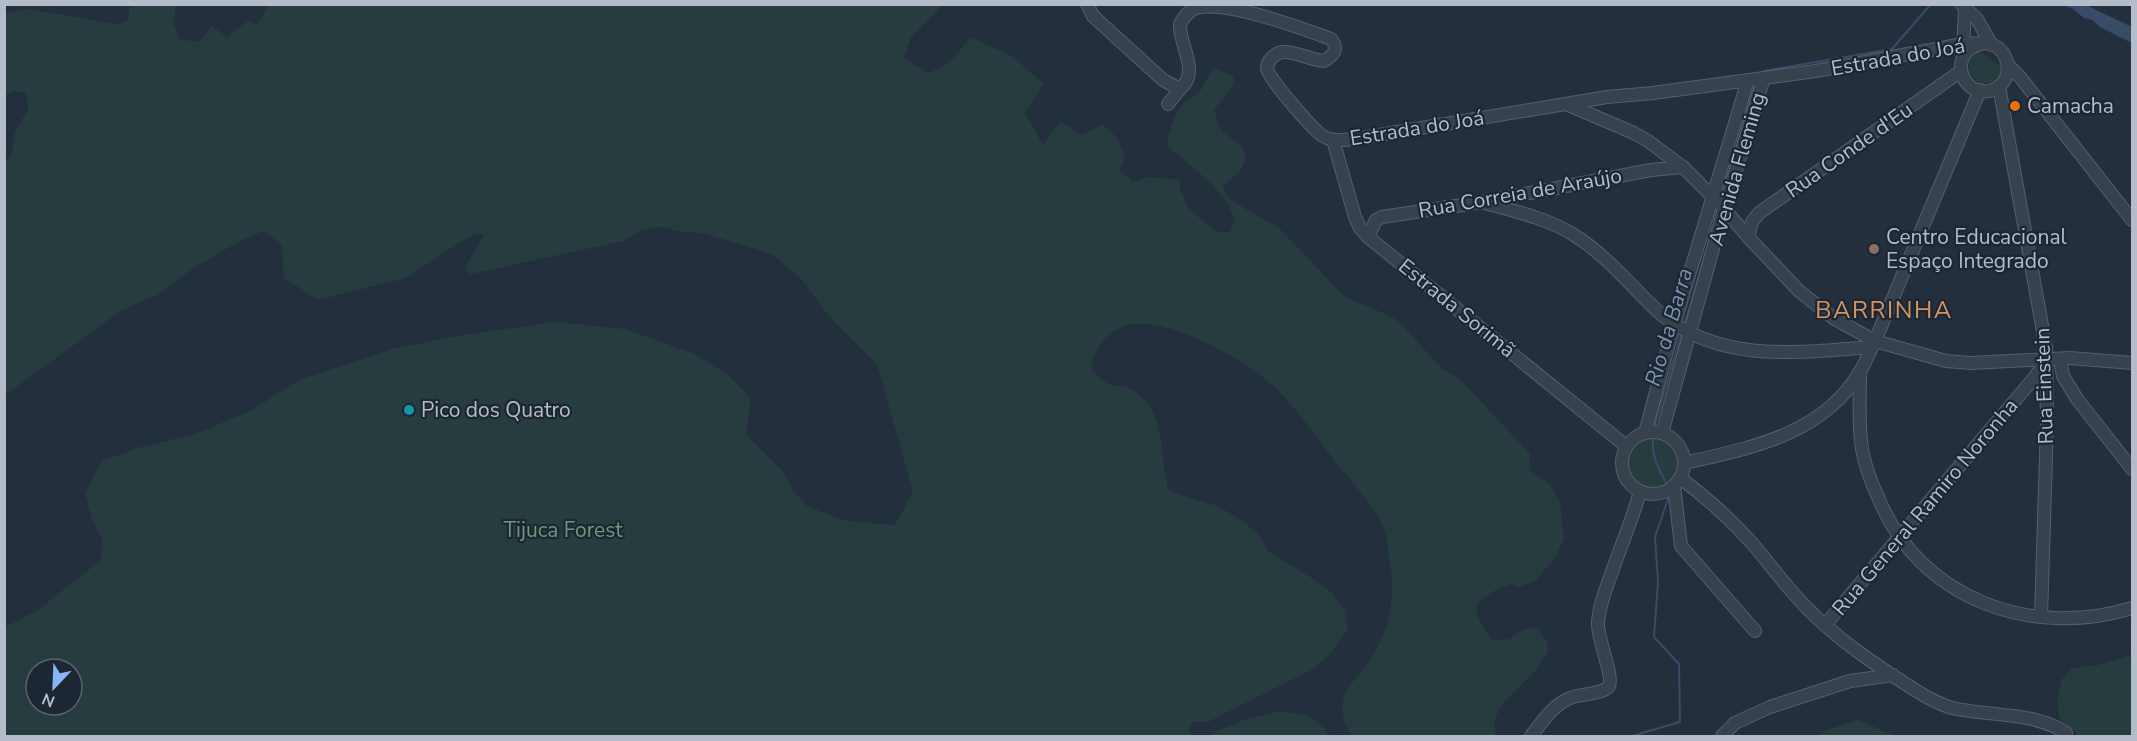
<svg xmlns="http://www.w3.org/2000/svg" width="2137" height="741" font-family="'Nunito Sans',sans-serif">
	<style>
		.green { fill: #263c3f; fill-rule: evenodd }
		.water { fill: #394c67 }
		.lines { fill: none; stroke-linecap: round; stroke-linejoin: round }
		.stream { stroke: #394c67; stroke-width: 2 }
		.minor-casing { stroke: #565f6c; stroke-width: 14 }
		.minor { stroke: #38414e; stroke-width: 12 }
		.food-dot { fill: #e8710a; stroke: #1d2633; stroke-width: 2 }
		.education-dot { fill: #8d6e63; stroke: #1d2633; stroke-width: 2 }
		.culture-dot { fill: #0f9aa8; stroke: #1d2633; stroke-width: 2 }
		.labels { text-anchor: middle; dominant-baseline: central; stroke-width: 4.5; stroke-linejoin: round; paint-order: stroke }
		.street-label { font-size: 21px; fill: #b4bcc9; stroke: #1d2633 }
		.poi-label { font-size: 21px; fill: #b4bcc9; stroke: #1d2633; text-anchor: start }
		.park-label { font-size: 21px; fill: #6b9a76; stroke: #1d2633 }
		.water-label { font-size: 22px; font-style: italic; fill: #7c92b1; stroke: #1d2633 }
		.quarter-label { font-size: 24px; letter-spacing: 1.5px; fill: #d59563; stroke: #1d2633 }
	</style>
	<rect width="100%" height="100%" fill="#242f3e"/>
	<g class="green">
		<path d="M 130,5 L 176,5 L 173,23 L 180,39 L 196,42 L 201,39 L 212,26 L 227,37 L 247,21 L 258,24 L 266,10 L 267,5 L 943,5 L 911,37 L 904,58 L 927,73 C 947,68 959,53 970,37 L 1012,56 L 1044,84 L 1025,113 L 1043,145 L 1060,121 L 1082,135 L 1102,125 C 1116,134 1120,142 1125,158 L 1119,170 L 1133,182 L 1148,177 L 1180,180 L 1180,188 L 1187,207 L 1216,232 L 1230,232 L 1235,221 C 1226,190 1192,168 1169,147 L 1167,140 L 1173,121 L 1181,105 L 1199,93 L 1213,68 L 1233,76 L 1234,84 L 1214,110 L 1221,130 L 1242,146 L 1246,157 L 1241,170 L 1223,186 L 1228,197 L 1239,205 L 1279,228 L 1345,297 L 1392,317 L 1403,326 L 1442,369 L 1460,379 L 1530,454 L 1529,470 L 1549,483 L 1560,502 L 1564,539 L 1556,556 L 1536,580 L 1519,587 L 1511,584 L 1492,592 L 1478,602 L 1476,614 L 1492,641 L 1510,639 L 1525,628 L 1538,629 L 1547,642 L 1548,652 L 1534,672 L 1500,707 L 1494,721 L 1496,736 L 1352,736 C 1342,725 1339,703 1347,690 C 1353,680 1363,671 1369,661 C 1391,630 1396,594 1389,557 C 1387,547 1388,535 1383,526 C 1371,502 1351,481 1334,460 C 1314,434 1295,406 1270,383 C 1244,358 1154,308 1119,328 C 1101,338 1093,351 1091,371 C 1096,374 1101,380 1106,383 C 1114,387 1125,385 1133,390 C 1167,412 1160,455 1168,489 L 1180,495 L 1218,506 L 1241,520 L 1257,533 L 1269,552 L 1312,578 L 1331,592 L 1345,610 L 1348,629 L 1329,655 L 1313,669 L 1208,722 L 1192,722 L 1188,732 L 1193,736 L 5,736 L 5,627 L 38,610 L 101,560 L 102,539 L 92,519 L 85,493 L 102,461 L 138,448 L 198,433 L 250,411 L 299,380 L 393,349 L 463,335 L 555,322 L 625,329 L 695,354 L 727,374 L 751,398 L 746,435 L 783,472 L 792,489 L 808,507 L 847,521 L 895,525 L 913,492 L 877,364 L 829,316 L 802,280 L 772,254 L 706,234 L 677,231 L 661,227 L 640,231 L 623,241 L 471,274 L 465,270 L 466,265 L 484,235 L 476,234 L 457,244 L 406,278 L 318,300 L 284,278 L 282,245 L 263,231 L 236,243 L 194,268 L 157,295 L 122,310 L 5,395 L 5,160 L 11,157 C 13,148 13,135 17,128 C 25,112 33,113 25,92 L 14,91 L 5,95 L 5,14 L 29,9 L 117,24 L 128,21 ZM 36,669 L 72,669 L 72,705 L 36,705 Z"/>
		<path d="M 1979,51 L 2003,68 L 2002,75 L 1992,83 L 1979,83 L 1970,74 C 1968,63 1970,57 1979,51 Z"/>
		<circle cx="1653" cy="463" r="27"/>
		<polygon points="2132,655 2132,736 2076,736 2076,732 2066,727 2059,717 2057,699 2062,679 2072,668 2098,665"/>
		<path d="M 1275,712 C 1299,712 1316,714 1329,736 L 1207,736 L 1246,719 Z"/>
		<polygon points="1858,720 1896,736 1819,736 1827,730"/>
	</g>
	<polygon class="water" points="2061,5 2086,5 2132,27 2132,43 2100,27 2093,20 2084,18 2072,8"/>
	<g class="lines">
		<g class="stream">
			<polyline points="1762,75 1764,71 1892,49 1931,4"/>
			<polyline points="1729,174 1755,84"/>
			<polyline points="1685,323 1712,231"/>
			<path d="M 1668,486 C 1655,463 1650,454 1654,427 L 1681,335"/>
			<polyline points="1632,736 1680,722 1679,664 1654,637 1658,582 1655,537 1669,496"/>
		</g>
		<g class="minor-casing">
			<g id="minor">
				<path d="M 1087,4 L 1093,16 L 1163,80 L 1180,89 C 1201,71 1179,47 1180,24 C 1184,17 1188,11 1196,8 C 1226,0 1301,28 1331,39 C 1339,49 1334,55 1324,61 C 1310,60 1296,51 1282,52 C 1276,53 1267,60 1267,68 C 1267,77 1314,131 1323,136 C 1332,142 1345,140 1355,139 L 1607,97 L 1653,93 L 1816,71 L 1963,44 C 1972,44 1983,42 1991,44 C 2011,51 2014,80 1995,89 C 1965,103 1944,55 1980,44"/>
				<polyline points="1961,4 1977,19 1991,44"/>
				<polyline points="1963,50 1965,10"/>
				<polyline points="2008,65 2020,77 2132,220"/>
				<polyline points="1999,86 2046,348 2047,424 2041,617"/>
				<polyline points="1168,104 1180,89"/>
				<polyline points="1566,104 1634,133 1648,141 1683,167 1722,206 1748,237 1799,291 1833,318 1875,341 1946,361 1971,363 2070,358 2132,363"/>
				<polyline points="1333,140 1355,217 1360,228 1368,237 1626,446"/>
				<path d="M 1482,202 C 1513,211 1547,218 1574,235 C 1608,256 1634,290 1663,316 C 1725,364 1800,352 1872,347"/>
				<polyline points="1368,237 1376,220 1382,217 1482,202 1651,170 1683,167"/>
				<polyline points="1748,237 1752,222 1759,213 1961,71"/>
				<polyline points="2060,359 2063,376 2077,399 2132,469"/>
				<path d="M 1860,371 C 1860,397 1858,423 1862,449 C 1865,466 1871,482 1878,497 C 1919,599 2031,639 2132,608"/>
				<circle cx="1653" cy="463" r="31"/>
				<polyline points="1645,433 1674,325 1748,80"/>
				<polyline points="1662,433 1724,209 1764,78"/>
				<path d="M 1684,463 C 1750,448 1824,435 1861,370 C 1866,361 1870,351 1875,341 L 1980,90"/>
				<path d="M 1680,478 C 1706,497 1729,518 1751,542 C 1770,564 1786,587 1807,608 C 1838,640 1877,666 1915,690 C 1926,697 1939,704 1952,708 C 1987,716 2036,712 2066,733"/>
				<polyline points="1674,486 1681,546 1755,631"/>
				<polyline points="1825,625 2034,378 2047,360"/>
				<path d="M 1531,736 C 1542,722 1553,705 1570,698 C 1580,694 1604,694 1609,686 C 1614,677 1597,637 1598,623 C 1599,604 1608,584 1614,566 C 1623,541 1633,517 1640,492"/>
				<polyline points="1722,736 1735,723 1770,707 1850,681 1893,675"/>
			</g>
		</g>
		<use href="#minor" class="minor"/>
	</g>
	<circle class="food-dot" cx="2015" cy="106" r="6"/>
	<circle class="education-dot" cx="1874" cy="249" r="6"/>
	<circle class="culture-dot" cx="409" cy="410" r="6"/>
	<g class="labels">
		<g class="street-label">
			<text transform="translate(1898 57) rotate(-10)">Estrada do Joá</text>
			<text transform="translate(1417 128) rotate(-9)">Estrada do Joá</text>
			<text transform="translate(1849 150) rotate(-35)">Rua Conde d'Eu</text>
			<text transform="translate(1737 169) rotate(-74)">Avenida Fleming</text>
			<text transform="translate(1520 193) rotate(-10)">Rua Correia de Araújo</text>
			<text transform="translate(1457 308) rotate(39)">Estrada Sorimã</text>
			<text transform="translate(2044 386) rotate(-92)">Rua Einstein</text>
			<text transform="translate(1925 507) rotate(-50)">Rua General Ramiro Noronha</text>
		</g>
		<g class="poi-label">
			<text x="2027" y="106">Camacha</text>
			<text x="1886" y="237">Centro Educacional<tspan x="1886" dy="24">Espaço Integrado</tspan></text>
			<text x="421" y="410">Pico dos Quatro</text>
		</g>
		<g class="park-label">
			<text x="563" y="530">Tijuca Forest</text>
		</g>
		<g class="water-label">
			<text transform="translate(1669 327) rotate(-74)">Rio da Barra</text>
		</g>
		<g class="quarter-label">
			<text x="1884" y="310">BARRINHA</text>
		</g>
	</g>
	<rect width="2137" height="741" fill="none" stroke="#b4bcc9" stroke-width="12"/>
	<g transform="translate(54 687) rotate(203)"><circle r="28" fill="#1d2633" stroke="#59626f" stroke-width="1.5"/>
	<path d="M0-4.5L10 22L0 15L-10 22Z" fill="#8ab4f8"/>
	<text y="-9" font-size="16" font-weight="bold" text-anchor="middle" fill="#b4bcc9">N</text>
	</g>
</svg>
